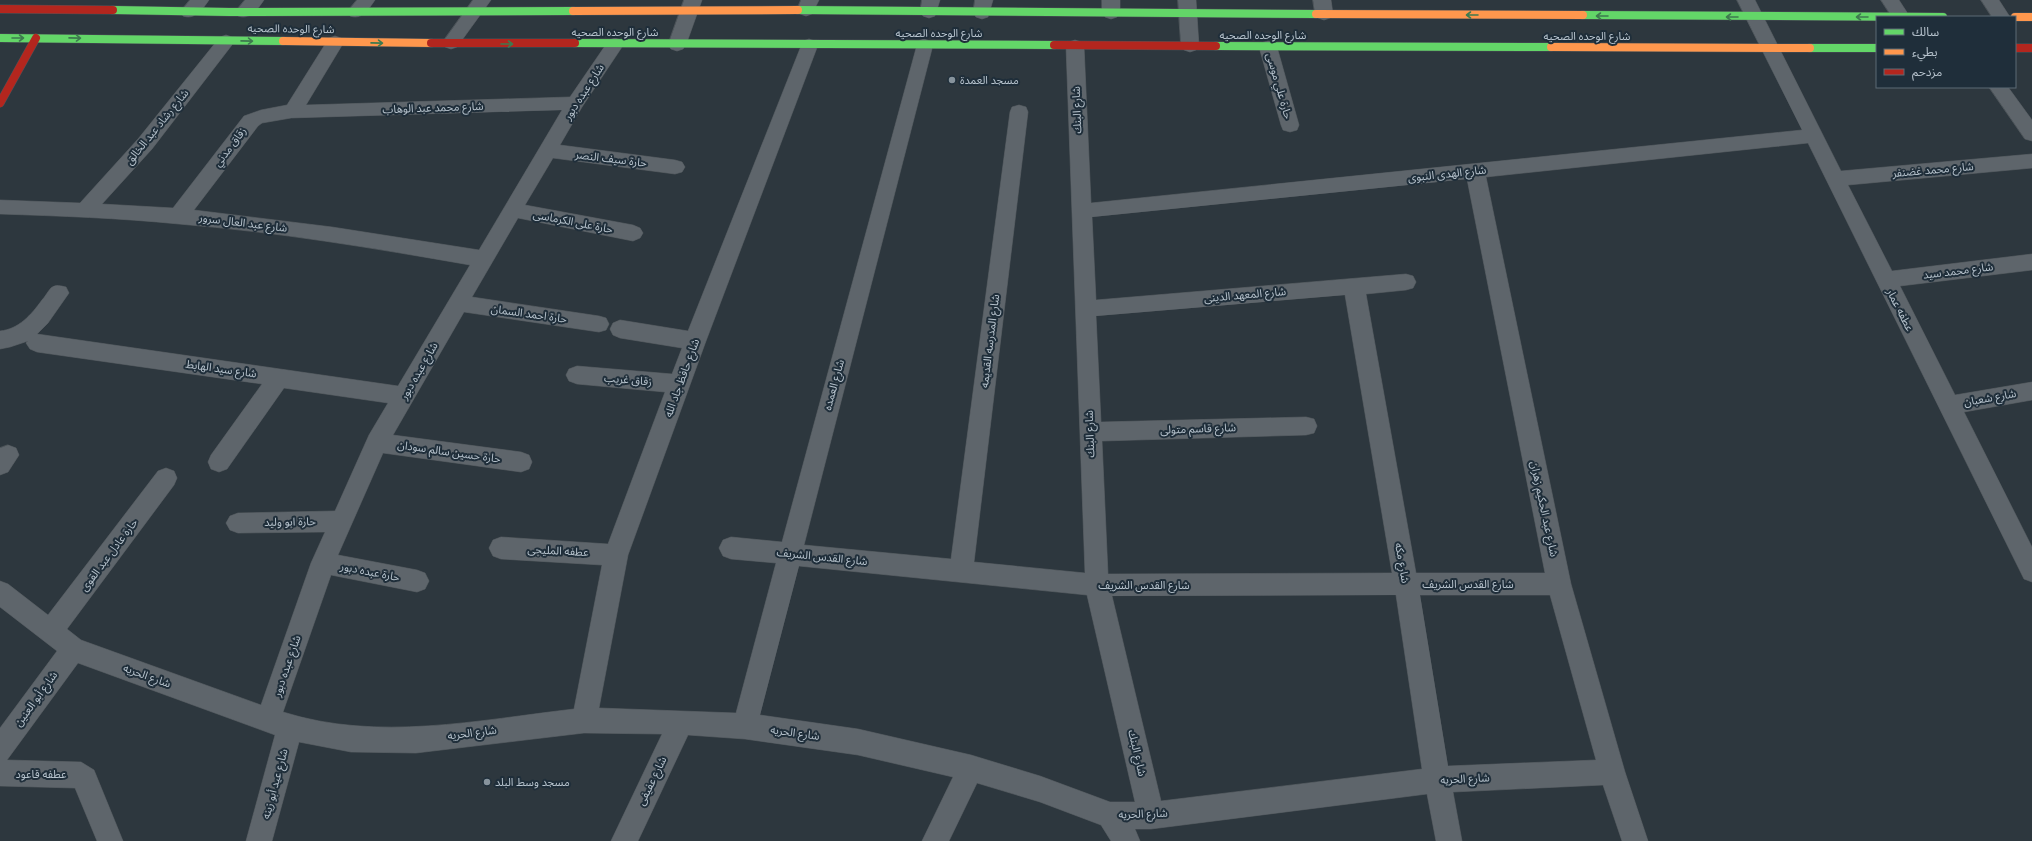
<svg xmlns="http://www.w3.org/2000/svg" width="2032" height="841" font-family="Raleway,'Noto Sans Arabic',sans-serif">
	<style>
		.lines { fill: none; stroke-linecap: round; stroke-linejoin: round }
		.street-casing { stroke: #4c5358; stroke-width: 1 }
		.fast-casing { stroke: #4c5358; stroke-width: 9 }
		.slow-casing { stroke: #4c5358; stroke-width: 9 }
		.jam-casing { stroke: #4c5358; stroke-width: 9 }
		.street { fill: #5e656b; fill-rule: evenodd }
		.fast { stroke: #63d668; stroke-width: 8 }
		.slow { stroke: #ff974d; stroke-width: 8 }
		.jam { stroke: #b3261e; stroke-width: 8 }
		.oneway { stroke: #3e7a4f }
		.poi-dot { fill: #87939c; stroke: #1f2e3a; stroke-width: 1.5 }
		.labels { text-anchor: middle; dominant-baseline: central; stroke-width: 4; stroke-linejoin: round; paint-order: stroke }
		.street-label { font-size: 11px; fill: #b8c4ce; stroke: #1f2e3a }
		.poi-label { font-size: 11px; fill: #b8c4ce; stroke: #1f2e3a; text-anchor: start }
	</style>
	<rect width="100%" height="100%" fill="#2d373e"/>
	<g class="lines">
		<g class="street-casing">
			<g id="street">
				<path d="M 190,0 L 209,0 C 202,10 195,20 183,16 L 180,12 Z"/>
				<path d="M 245,0 L 264,0 C 257,10 250,20 238,16 L 235,12 Z"/>
				<path d="M 357,0 L 375,0 C 368,10 362,20 350,16 L 347,12 Z"/>
				<polygon points="473,0 491,0 457,47 451,49 445,47 442,43"/>
				<polygon points="684,0 702,0 686,45 683,49 677,51 671,49 668,45"/>
				<polygon points="801,0 819,0 812,14 806,16 800,14 797,10"/>
				<polygon points="922,0 940,0 935,16 929,18 923,16 920,12"/>
				<polygon points="975,0 993,0 988,17 982,19 976,17 973,13"/>
				<polygon points="1102,0 1120,0 1120,13 1117,17 1111,19 1105,17 1102,13"/>
				<polygon points="1178,0 1196,0 1199,46 1196,50 1190,52 1184,50 1181,46"/>
				<polygon points="1313,0 1331,0 1333,14 1330,18 1324,20 1318,18 1315,14"/>
				<path d="M 1737,0 L 1755,0 L 1841,171 L 2032,154 L 2032,168 L 1848,185 L 1892,271 L 2032,254 L 2032,270 L 1900,286 L 1955,395 L 2032,382 L 2032,400 L 1964,412 L 2032,547 L 2032,582 L 2024,579 L 1808,143 L 1486,177 L 1571,584 L 1625,772 L 1648,841 L 1622,841 L 1603,785 L 1453,792 L 1462,841 L 1436,841 L 1427,794 L 1151,829 L 1135,829 L 1140,841 L 1111,841 L 1101,825 L 1040,802 L 977,783 L 949,841 L 922,841 L 953,777 L 858,755 L 745,739 L 688,735 L 638,841 L 611,841 L 662,734 L 584,733 L 416,753 L 351,752 L 299,742 L 272,841 L 246,841 L 275,735 L 78,663 L 7,760 L 81,762 L 94,770 L 123,841 L 97,841 L 75,788 L 0,786 L 0,728 L 57,651 L 0,607 L 0,581 L 8,584 L 48,615 L 158,471 L 166,468 L 174,471 L 177,478 L 174,485 L 67,629 L 81,640 L 261,705 L 311,563 L 325,532 L 238,533 L 230,530 L 226,523 L 230,516 L 238,513 L 335,511 L 369,435 L 388,403 L 284,388 L 227,469 L 219,472 L 211,469 L 208,462 L 211,455 L 262,384 L 37,352 L 30,349 L 26,343 L 28,341 L 10,347 L 0,349 L 0,331 C 19,329 31,315 42,300 C 45,297 48,291 51,288 C 56,284 61,286 66,287 L 69,293 L 48,323 L 37,334 L 398,386 L 470,265 C 373,248 277,232 179,224 C 119,218 60,216 0,214 L 0,200 L 80,203 L 138,139 L 220,37 L 226,35 L 232,37 L 235,41 L 152,149 L 102,204 L 173,208 L 244,116 L 261,110 L 287,105 L 329,38 L 335,36 L 341,38 L 344,42 L 306,105 L 570,97 L 609,40 L 615,38 L 621,40 L 624,44 L 582,107 L 560,145 L 675,160 L 682,162 L 685,167 L 682,172 L 675,174 L 553,158 L 525,205 L 633,225 L 640,228 L 643,233 L 640,238 L 633,241 L 518,218 L 472,297 L 599,316 L 606,318 L 609,324 L 606,330 L 599,332 L 464,312 L 393,435 L 521,452 L 529,455 L 532,462 L 529,469 L 521,472 L 383,453 L 338,555 L 417,570 L 425,573 L 429,581 L 425,589 L 417,592 L 331,575 L 283,712 C 378,742 478,720 574,709 L 602,565 L 501,559 L 493,556 L 489,548 L 493,540 L 501,537 L 608,544 L 665,392 L 577,384 L 569,381 L 566,375 L 569,369 L 577,366 L 672,374 L 682,348 L 620,338 L 613,335 L 610,329 L 613,323 L 620,320 L 688,331 L 803,41 L 809,39 L 815,41 L 818,45 L 706,341 L 628,555 L 599,708 L 736,713 L 776,563 L 731,559 L 723,556 L 719,548 L 723,540 L 731,537 L 782,542 L 918,41 L 924,39 L 930,41 L 933,45 L 804,545 L 951,559 L 1010,112 L 1012,107 L 1019,105 L 1026,107 L 1028,112 L 974,562 L 1085,573 L 1066,46 L 1069,42 L 1075,40 L 1081,42 L 1084,46 L 1091,203 L 1802,130 ZM 562,110 L 479,250 L 332,227 L 194,210 L 258,126 L 262,123 L 291,118 ZM 1467,179 L 1545,573 L 1416,573 L 1366,294 L 1406,290 L 1413,288 L 1416,282 L 1413,276 L 1406,274 L 1096,300 L 1092,217 ZM 1345,295 L 1392,573 L 1108,574 L 1102,441 L 1306,435 L 1314,433 L 1317,426 L 1314,419 L 1306,417 L 1101,422 L 1096,316 ZM 799,566 L 1087,595 L 1135,802 L 1110,802 L 1040,776 L 971,755 L 858,729 L 760,715 ZM 1396,595 L 1422,769 L 1161,801 L 1112,596 ZM 1420,595 L 1550,595 L 1596,760 L 1448,766 Z"/>
				<polygon points="1881,0 1899,0 1910,17 1892,17"/>
				<polygon points="1981,0 1999,0 2010,17 1992,17"/>
				<polygon points="1268,41 1274,43 1277,47 1299,125 1297,130 1290,132 1283,130 1281,125 1259,47 1262,43"/>
				<polygon points="1989,87 2008,87 2032,120 2032,141 2025,139"/>
				<polygon points="8,445 16,448 19,455 8,472 0,475 0,448"/>
			</g>
		</g>
		<g class="fast-casing">
			<g id="fast">
				<polyline points="113,10 229,12 573,11"/>
				<polyline points="798,10 1316,14"/>
				<polyline points="1583,15 1943,17"/>
				<polyline points="0,38 283,41"/>
				<polyline points="575,43 1054,45"/>
				<polyline points="1216,46 1551,47"/>
				<polyline points="1810,48 1877,48"/>
			</g>
		</g>
		<g class="slow-casing">
			<g id="slow">
				<polyline points="573,11 798,10"/>
				<polyline points="1316,14 1583,15"/>
				<polyline points="2015,17 2032,17"/>
				<polyline points="283,41 431,43"/>
				<polyline points="1551,47 1810,48"/>
			</g>
		</g>
		<g class="jam-casing">
			<g id="jam">
				<polyline points="0,9 113,10"/>
				<polyline points="431,43 575,43"/>
				<polyline points="1054,45 1216,46"/>
				<polyline points="2015,48 2032,48"/>
				<polyline points="0,103 36,38"/>
			</g>
		</g>
		<use href="#street" class="street"/>
		<use href="#fast" class="fast"/>
		<use href="#slow" class="slow"/>
		<use href="#jam" class="jam"/>
	</g>
	<defs><path id="oneway-shaft" d="M-6 0H5M1.5-3L5.5 0L1.5 3" fill="none" stroke-width="1.6" stroke-linecap="round" stroke-linejoin="round"/></defs>
	<g class="oneway">
		<use href="#oneway-shaft" transform="translate(1472 15) rotate(-180)"/>
		<use href="#oneway-shaft" transform="translate(1602 16) rotate(-180)"/>
		<use href="#oneway-shaft" transform="translate(1732 17) rotate(-180)"/>
		<use href="#oneway-shaft" transform="translate(1862 17) rotate(-180)"/>
		<use href="#oneway-shaft" transform="translate(18 38)"/>
		<use href="#oneway-shaft" transform="translate(75 38) rotate(1)"/>
		<use href="#oneway-shaft" transform="translate(247 41) rotate(1)"/>
		<use href="#oneway-shaft" transform="translate(377 43) rotate(1)"/>
		<use href="#oneway-shaft" transform="translate(507 44)"/>
	</g>
	<g class="poi-dot">
		<circle cx="952" cy="80" r="4"/>
		<circle cx="487" cy="782" r="4"/>
	</g>
	<g class="labels">
		<g class="street-label">
			<text transform="translate(291 29) rotate(1)">شارع الوحده الصحيه</text>
			<text x="615" y="32">شارع الوحده الصحيه</text>
			<text x="939" y="33">شارع الوحده الصحيه</text>
			<text x="1263" y="35">شارع الوحده الصحيه</text>
			<text x="1587" y="36">شارع الوحده الصحيه</text>
			<text transform="translate(1279 86) rotate(74)">حارة علي موسى</text>
			<text transform="translate(584 92) rotate(-57)">شارع عبده دبور</text>
			<text transform="translate(433 108) rotate(-2)">شارع محمد عبد الوهاب</text>
			<text transform="translate(1077 110) rotate(-92)">شارع البنك</text>
			<text transform="translate(157 127) rotate(-51)">شارع رشاد عبد الخالق</text>
			<text transform="translate(230 147) rotate(-53)">زقاق مدني</text>
			<text transform="translate(611 159) rotate(7)">حارة سيف النصر</text>
			<text transform="translate(1933 170) rotate(-5)">شارع محمد غضنفر</text>
			<text transform="translate(1447 174) rotate(-6)">شارع الهدى النبوى</text>
			<text transform="translate(573 222) rotate(11)">حارة على الكرماسى</text>
			<text transform="translate(243 223) rotate(7)">شارع عبد العال سرور</text>
			<text transform="translate(1958 271) rotate(-7)">شارع محمد سيد</text>
			<text transform="translate(1245 295) rotate(-5)">شارع المعهد الدينى</text>
			<text transform="translate(1900 310) rotate(63)">عطفه عمار</text>
			<text transform="translate(529 314) rotate(8)">حارة احمد السمان</text>
			<text transform="translate(990 341) rotate(-83)">شارع المدرسه القديمه</text>
			<text transform="translate(221 369) rotate(8)">شارع سيد الهابط</text>
			<text transform="translate(419 371) rotate(-60)">شارع عبده دبور</text>
			<text transform="translate(682 378) rotate(-70)">شارع حافظ جاد الله</text>
			<text transform="translate(628 380) rotate(5)">زقاق غريب</text>
			<text transform="translate(834 385) rotate(-75)">شارع العمده</text>
			<text transform="translate(1990 398) rotate(-10)">شارع شعبان</text>
			<text transform="translate(1198 429) rotate(-2)">شارع قاسم متولى</text>
			<text transform="translate(1090 434) rotate(-92)">شارع البنك</text>
			<text transform="translate(449 452) rotate(8)">حارة حسين سالم سودان</text>
			<text transform="translate(1544 509) rotate(78)">شارع عبد الحكيم زهران</text>
			<text transform="translate(290 522) rotate(-1)">حارة ابو وليد</text>
			<text transform="translate(558 551) rotate(3)">عطفه المليجى</text>
			<text transform="translate(109 555) rotate(-53)">حارة عادل عبد القوى</text>
			<text transform="translate(822 557) rotate(6)">شارع القدس الشريف</text>
			<text transform="translate(1402 563) rotate(80)">شارع مكه</text>
			<text transform="translate(370 572) rotate(11)">حارة عبده دبور</text>
			<text x="1468" y="584">شارع القدس الشريف</text>
			<text x="1144" y="585">شارع القدس الشريف</text>
			<text transform="translate(287 666) rotate(-71)">شارع عبده دبور</text>
			<text transform="translate(147 676) rotate(20)">شارع الحريه</text>
			<text transform="translate(36 699) rotate(-54)">شارع أبو العنين</text>
			<text transform="translate(472 733) rotate(-7)">شارع الحريه</text>
			<text transform="translate(795 733) rotate(8)">شارع الحريه</text>
			<text transform="translate(1137 753) rotate(77)">شارع البنك</text>
			<text x="41" y="774">عطفه قاعود</text>
			<text transform="translate(1465 779) rotate(-3)">شارع الحريه</text>
			<text transform="translate(652 781) rotate(-64)">شارع عفيفى</text>
			<text transform="translate(275 784) rotate(-75)">شارع عيد أبو زينه</text>
			<text transform="translate(1143 814) rotate(-2)">شارع الحريه</text>
		</g>
		<g class="poi-label">
			<text x="960" y="80">مسجد العمدة</text>
			<text x="495" y="782">مسجد وسط البلد</text>
		</g>
	</g>
	<rect x="1876" y="16" width="140" height="72" fill="#1f2e3a" stroke="#5c6a75"/>
	<rect x="1884" y="29" width="20" height="6" fill="#63d668" stroke="#5c6a75"/>
	<text x="1912" y="36" font-size="12" fill="#b8c4ce">سالك</text>
	<rect x="1884" y="49" width="20" height="6" fill="#ff974d" stroke="#5c6a75"/>
	<text x="1912" y="56" font-size="12" fill="#b8c4ce">بطيء</text>
	<rect x="1884" y="69" width="20" height="6" fill="#b3261e" stroke="#5c6a75"/>
	<text x="1912" y="76" font-size="12" fill="#b8c4ce">مزدحم</text>
</svg>
